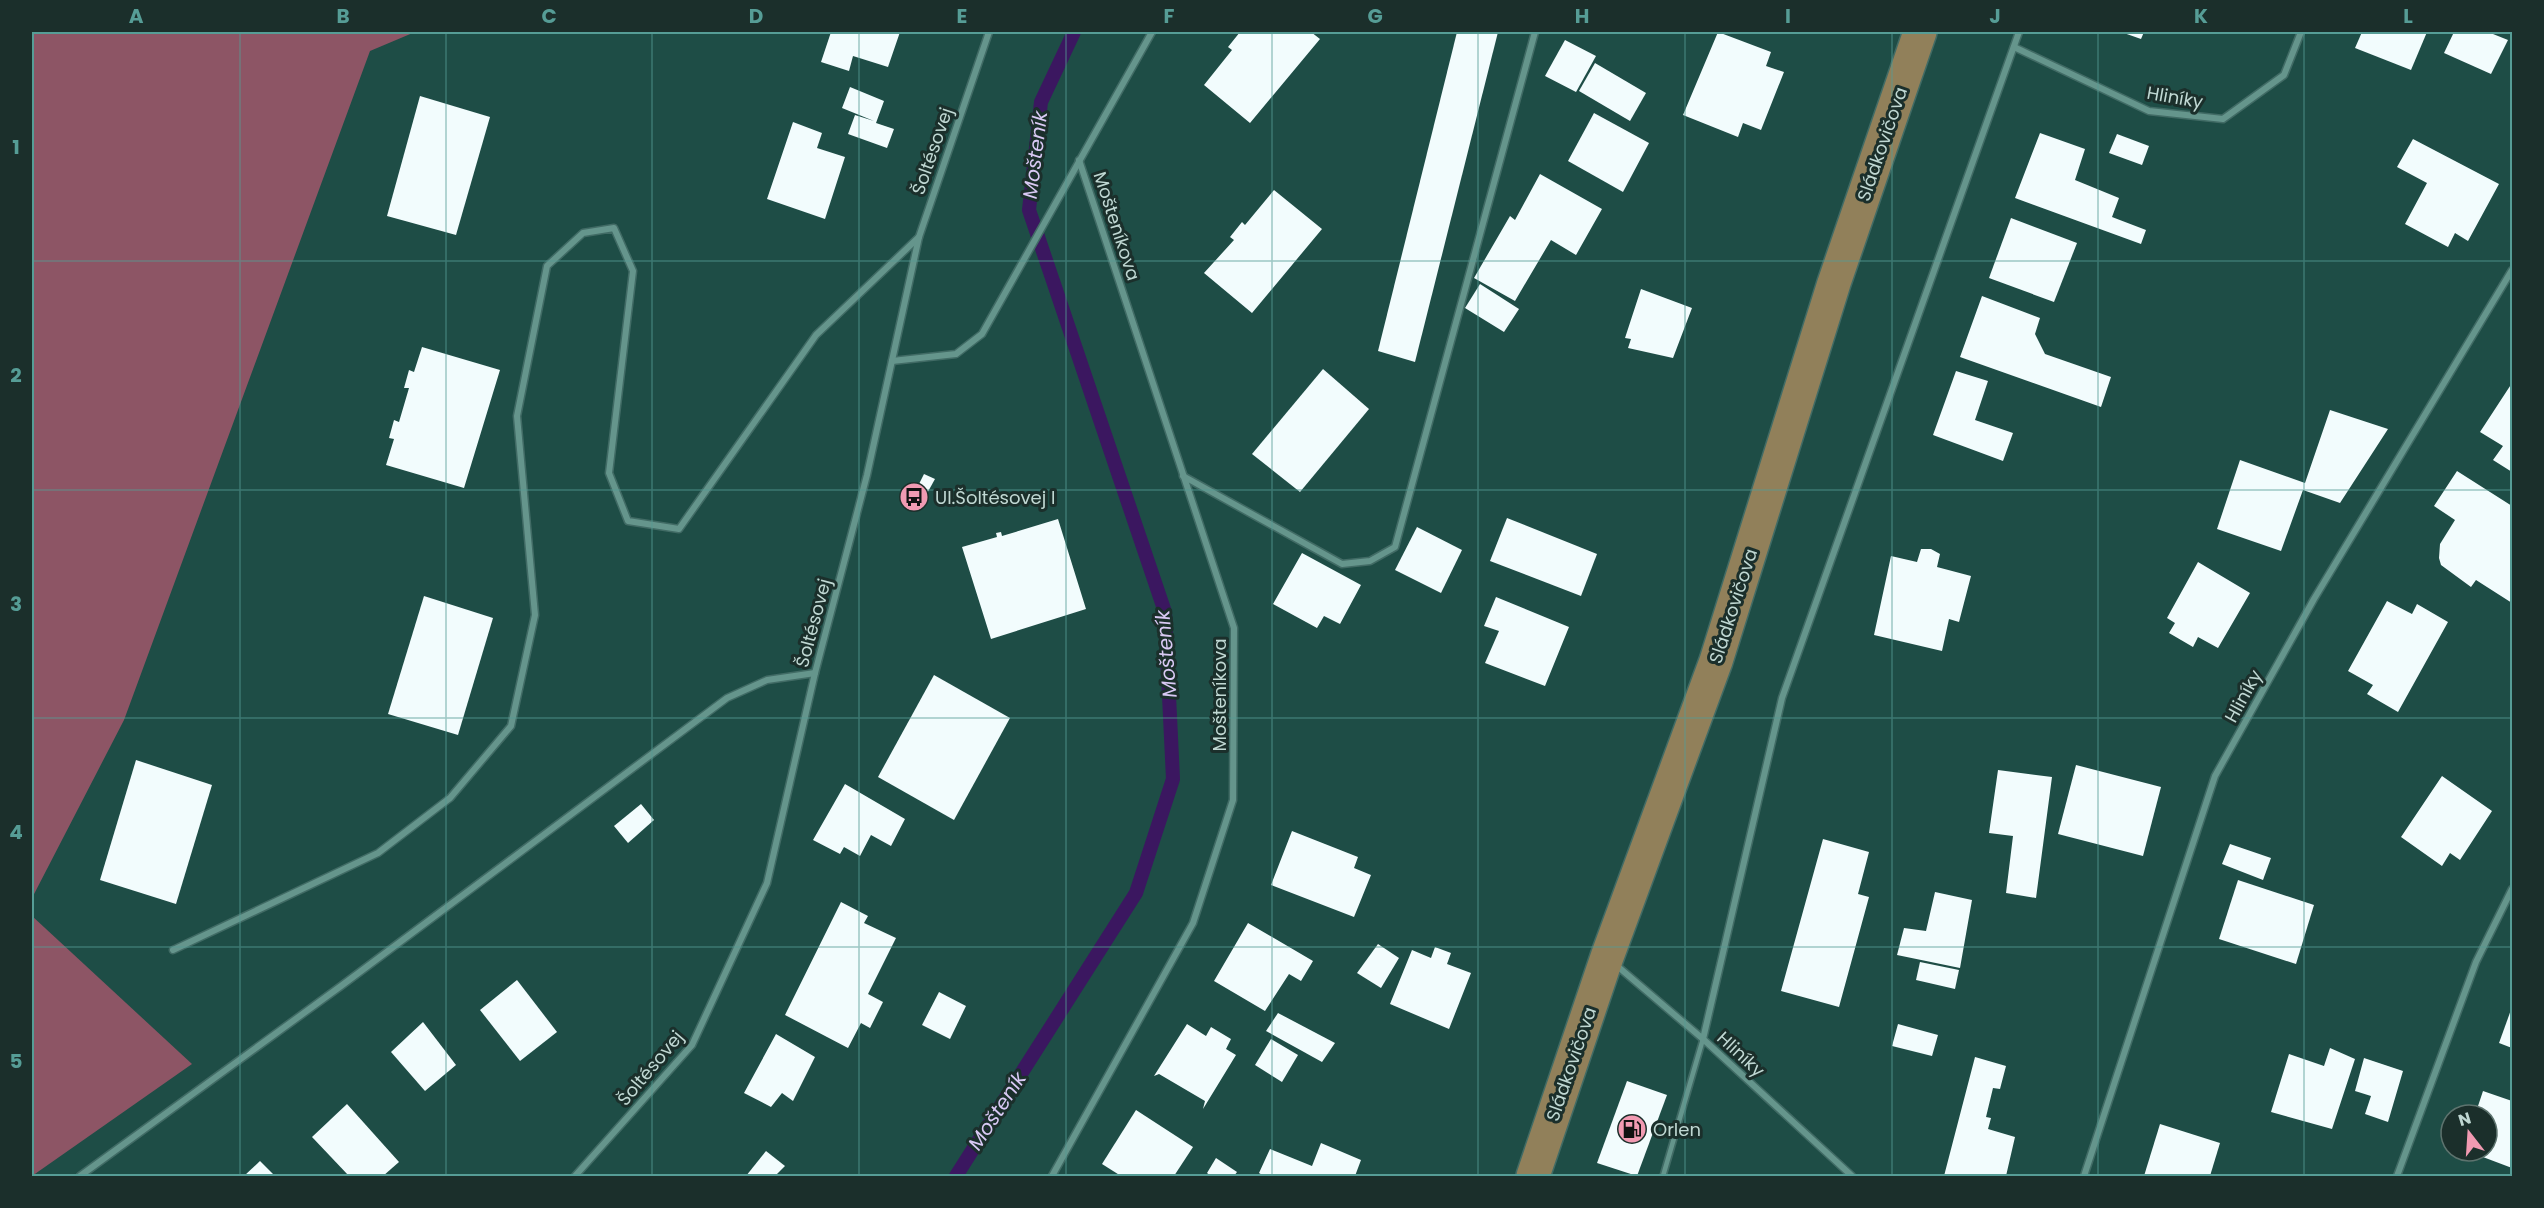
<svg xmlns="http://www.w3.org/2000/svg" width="2544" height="1208" font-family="Poppins,sans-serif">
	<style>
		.green { fill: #8d5565 }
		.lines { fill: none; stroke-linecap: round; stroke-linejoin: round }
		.stream { stroke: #3b1760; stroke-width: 14 }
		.building { fill: #f2fcfd }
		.service-casing { stroke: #416b65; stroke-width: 8 }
		.minor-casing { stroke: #416b65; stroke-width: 9 }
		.primary-casing { stroke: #416b65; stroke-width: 36 }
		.service { stroke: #65958c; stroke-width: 4.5 }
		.minor { stroke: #65958c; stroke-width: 6 }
		.primary { stroke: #91805a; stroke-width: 33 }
		.grid { fill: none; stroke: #569d96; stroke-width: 1.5; stroke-opacity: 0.55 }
		.labels { text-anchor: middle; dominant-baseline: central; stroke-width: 6; stroke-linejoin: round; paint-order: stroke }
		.street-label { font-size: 18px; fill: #c0d8d3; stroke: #1b2f2b }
		.poi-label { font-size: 18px; fill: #c0d8d3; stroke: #1b2f2b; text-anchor: start }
		.water-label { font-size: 20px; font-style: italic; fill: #d9c9f4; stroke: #1b2f2b }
		.neatline { fill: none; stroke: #569d96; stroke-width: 2 }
		.grid-label { font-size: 20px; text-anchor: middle; font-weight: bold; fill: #569d96 }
	</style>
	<rect width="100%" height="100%" fill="#1e4d46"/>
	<g class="green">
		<polygon points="32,32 415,32 370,51 124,720 32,898"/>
		<polygon points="32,916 192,1064 32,1176"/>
	</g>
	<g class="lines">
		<polyline class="stream" points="956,1176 1136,893 1173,779 1165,612 1029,210 1041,102 1074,32"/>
	</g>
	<g class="building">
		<polygon points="831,32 900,32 888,67 853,56 849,71 821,62"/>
		<polygon points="1240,32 1244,34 1246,32 1311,32 1320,39 1250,123 1204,85 1232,50 1228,47"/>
		<polygon points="1457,32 1498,32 1415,362 1378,351"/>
		<polygon points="1718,32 1771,52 1766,66 1784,72 1761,130 1743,123 1738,137 1683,115"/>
		<polygon points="2121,32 2144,32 2141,39"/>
		<polygon points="2362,32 2427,32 2411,70 2355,48"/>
		<polygon points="2454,32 2488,32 2508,40 2491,74 2444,53"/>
		<polygon points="1565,40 1596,56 1576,92 1545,76"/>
		<polygon points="1595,63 1646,93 1630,121 1579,91"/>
		<polygon points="850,87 884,101 876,123 894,129 887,148 848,134 855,115 874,121 842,108"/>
		<polygon points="420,96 490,117 456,235 387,216"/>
		<polygon points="1594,113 1649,143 1623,192 1568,161"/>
		<polygon points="793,122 822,133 817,148 845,157 825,219 767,199"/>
		<polygon points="2040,133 2085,149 2075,180 2119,198 2112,217 2146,230 2141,244 2015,198"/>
		<polygon points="2117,134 2149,146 2142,165 2109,153"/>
		<polygon points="2413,139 2499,184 2468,241 2455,233 2448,247 2405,224 2427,183 2397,167"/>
		<polygon points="1540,174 1602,209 1576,255 1551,240 1515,301 1474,278 1510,216 1515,220"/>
		<polygon points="1274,190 1322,229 1252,313 1204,273 1234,240 1230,237 1242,222 1245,225"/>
		<polygon points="2011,218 2077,243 2054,302 1989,278"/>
		<polygon points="1480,284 1519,309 1504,332 1465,308"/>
		<polygon points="1641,289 1692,308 1673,358 1628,348 1631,339 1625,338"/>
		<polygon points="1982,296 2040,318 2035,334 2045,354 2111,377 2101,407 1960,357"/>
		<polygon points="422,347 500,370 464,488 386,465 394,439 389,438 394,420 399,422 409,388 404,388 409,370 414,372"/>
		<polygon points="1323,369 1369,409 1300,492 1252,454"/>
		<polygon points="1956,371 1988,381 1975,420 2013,433 2003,461 1933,435"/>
		<polygon points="2512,383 2512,472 2493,460 2503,446 2480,432"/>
		<polygon points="2330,410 2388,429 2340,503 2303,490 2281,551 2217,529 2240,460 2305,483"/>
		<polygon points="2457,471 2512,506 2512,603 2476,580 2471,587 2441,565 2439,558 2440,544 2455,520 2434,506"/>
		<polygon points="924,474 935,479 925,497 915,492"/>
		<polygon points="1507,518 1597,554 1581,596 1490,561"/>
		<polygon points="1058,519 1086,609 991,639 962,547 997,537 996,533 1001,532 1002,536"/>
		<polygon points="1417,527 1462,550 1441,593 1395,570"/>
		<polygon points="1921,549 1931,549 1940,554 1937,567 1971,576 1959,622 1949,619 1942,651 1874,635 1891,556 1917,562"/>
		<polygon points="1302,553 1361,585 1340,624 1324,616 1317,628 1273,604"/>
		<polygon points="2198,562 2250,593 2218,648 2198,637 2193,647 2169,633 2175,623 2167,618"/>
		<polygon points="424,596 493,618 458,735 388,714"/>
		<polygon points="1496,597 1569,627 1545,686 1485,663 1499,631 1484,626"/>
		<polygon points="2387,601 2412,614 2417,604 2448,622 2398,712 2367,694 2373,685 2348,671"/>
		<polygon points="934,675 1010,718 954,820 878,777"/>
		<polygon points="136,760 212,785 176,904 100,880"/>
		<polygon points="2076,765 2161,787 2143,856 2058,834"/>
		<polygon points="1998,770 2052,777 2036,898 2006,893 2013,836 1989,833"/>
		<polygon points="2442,776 2492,811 2460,860 2450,853 2442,866 2401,837"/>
		<polygon points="845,784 905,819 891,846 871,835 860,856 844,847 840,854 813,840"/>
		<polygon points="641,804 654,820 628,843 614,826"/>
		<polygon points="1292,831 1358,857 1354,868 1371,875 1354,917 1271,885"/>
		<polygon points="1823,839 1869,852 1858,894 1869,897 1839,1007 1781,991"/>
		<polygon points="2230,844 2271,858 2263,880 2222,864"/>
		<polygon points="2238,880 2314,905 2296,964 2219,939"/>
		<polygon points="1935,892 1972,900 1960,968 1897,955 1904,928 1926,931"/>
		<polygon points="841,902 868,916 864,923 896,938 868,994 883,1002 870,1028 861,1023 848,1048 785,1015"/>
		<polygon points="1248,923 1313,961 1301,981 1289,974 1265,1011 1214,981"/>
		<polygon points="1378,944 1399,958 1381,988 1357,973"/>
		<polygon points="1435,947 1451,953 1447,964 1471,973 1449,1029 1390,1004 1412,950 1431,958"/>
		<polygon points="1920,962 1959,970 1955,989 1916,980"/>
		<polygon points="517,980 557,1032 520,1061 480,1010"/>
		<polygon points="939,992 966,1006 950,1039 922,1025"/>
		<polygon points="2512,1007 2512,1048 2499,1043"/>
		<polygon points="1278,1013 1335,1043 1322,1062 1266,1031"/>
		<polygon points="423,1022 456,1065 425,1091 391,1052"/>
		<polygon points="1187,1024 1206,1036 1211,1027 1231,1039 1226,1049 1236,1055 1203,1109 1205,1101 1159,1074 1154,1076"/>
		<polygon points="1898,1024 1938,1035 1932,1056 1892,1046"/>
		<polygon points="776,1034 815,1057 793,1101 782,1093 771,1107 744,1093"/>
		<polygon points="1271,1039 1298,1055 1282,1082 1255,1065"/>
		<polygon points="2330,1048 2355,1059 2332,1129 2271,1112 2289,1054 2324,1066"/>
		<polygon points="1975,1057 2006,1066 2000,1089 1993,1088 1986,1117 1991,1118 1988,1129 2015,1137 2006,1176 1944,1176"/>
		<polygon points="2364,1058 2403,1071 2388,1122 2365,1114 2371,1096 2355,1091"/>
		<polygon points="1627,1081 1667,1095 1637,1176 1597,1163"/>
		<polygon points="2483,1091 2512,1101 2512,1168 2467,1151 2487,1151 2487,1115 2475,1115"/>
		<polygon points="347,1104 399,1162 383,1176 349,1176 312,1137"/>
		<polygon points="1136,1110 1193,1147 1174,1176 1121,1176 1102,1164"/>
		<polygon points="2160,1124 2220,1143 2210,1176 2144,1176"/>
		<polygon points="1321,1143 1361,1160 1355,1176 1264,1176 1259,1173 1270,1149 1312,1166"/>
		<polygon points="766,1151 785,1166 775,1176 746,1176"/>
		<polygon points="1216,1158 1237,1172 1234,1176 1211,1176 1207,1173"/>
		<polygon points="260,1161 275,1176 244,1176"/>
	</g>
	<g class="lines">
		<g class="service-casing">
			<polyline id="service" points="1663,1176 1703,1039"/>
		</g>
		<g class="minor-casing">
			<g id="minor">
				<polyline points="2014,47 2149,111 2223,119 2284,75 2301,32"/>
				<polyline points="892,361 956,354 982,334 1152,32"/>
				<polyline points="1183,476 1342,564 1370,561 1395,547 1535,32"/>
				<polyline points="173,950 378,853 450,798 511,726 535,615 517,416 547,266 583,233 614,228 633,271 609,473 628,521 679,529 816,335 919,237"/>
				<polyline points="1616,965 1703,1039 1852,1176"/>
				<polyline points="1703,1039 1782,698 2019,32"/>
				<polyline points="80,1176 341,986 727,698 767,680 815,673"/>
				<polyline points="575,1176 692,1045 767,883 815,673 867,475 919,237 989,32"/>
				<polyline points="1052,1176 1193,923 1233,800 1234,628 1079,160"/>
				<polyline points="2084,1176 2215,776 2314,599 2512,270"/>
				<polyline points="2397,1176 2476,962 2512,889"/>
			</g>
		</g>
		<g class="primary-casing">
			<polyline id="primary" points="1533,1176 1607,957 1716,661 1834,283 1920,32"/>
		</g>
		<use href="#service" class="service"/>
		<use href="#minor" class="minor"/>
		<use href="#primary" class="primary"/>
	</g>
	<path class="grid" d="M 240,32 L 240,1176M 446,32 L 446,1176M 652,32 L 652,1176M 859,32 L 859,1176M 1066,32 L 1066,1176M 1272,32 L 1272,1176M 1478,32 L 1478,1176M 1685,32 L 1685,1176M 1892,32 L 1892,1176M 2098,32 L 2098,1176M 2304,32 L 2304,1176M 32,261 L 2512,261M 32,490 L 2512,490M 32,718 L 2512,718M 32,947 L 2512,947"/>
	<defs>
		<g id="bus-disc" transform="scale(1.5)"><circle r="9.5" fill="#f19ab2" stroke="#1b2f2b"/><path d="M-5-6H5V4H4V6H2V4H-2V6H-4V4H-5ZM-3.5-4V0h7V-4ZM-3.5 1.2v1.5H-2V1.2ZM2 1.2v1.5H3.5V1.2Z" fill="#111"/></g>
		<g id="fuel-disc" transform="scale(1.5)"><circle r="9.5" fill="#f19ab2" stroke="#1b2f2b"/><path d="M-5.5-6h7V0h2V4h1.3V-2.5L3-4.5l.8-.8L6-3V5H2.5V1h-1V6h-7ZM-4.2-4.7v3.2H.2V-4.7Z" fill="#111"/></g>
	</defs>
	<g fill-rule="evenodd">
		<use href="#bus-disc" x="914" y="497"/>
		<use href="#fuel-disc" x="1632" y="1129"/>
	</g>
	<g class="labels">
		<g class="street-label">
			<text transform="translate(2175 97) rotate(10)">Hliníky</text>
			<text transform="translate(1882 144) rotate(-71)">Sládkovičova</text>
			<text transform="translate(932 151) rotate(-71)">Šoltésovej</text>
			<text transform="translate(1117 226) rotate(72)">Mošteníkova</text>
			<text transform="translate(1733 606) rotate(-72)">Sládkovičova</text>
			<text transform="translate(813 623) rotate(-75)">Šoltésovej</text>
			<text transform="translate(1219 695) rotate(-90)">Mošteníkova</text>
			<text transform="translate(2243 696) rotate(-61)">Hliníky</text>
			<text transform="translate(1741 1054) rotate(43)">Hliníky</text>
			<text transform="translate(1571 1064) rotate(-71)">Sládkovičova</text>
			<text transform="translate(650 1068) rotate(-50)">Šoltésovej</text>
		</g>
		<g class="poi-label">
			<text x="935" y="497">Ul.Šoltésovej I</text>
			<text x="1653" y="1129">Orlen</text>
		</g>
		<g class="water-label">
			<text transform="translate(1035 155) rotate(-83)">Mošteník</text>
			<text transform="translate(1166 654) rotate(-95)">Mošteník</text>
			<text transform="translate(997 1111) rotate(-57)">Mošteník</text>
		</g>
	</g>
	<rect width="2544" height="1208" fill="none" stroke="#1b2f2b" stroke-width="66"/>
	<g transform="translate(2469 1133) rotate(343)"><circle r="28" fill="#1b2f2b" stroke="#5d736e" stroke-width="1.5"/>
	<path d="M0-4.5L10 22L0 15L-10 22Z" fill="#f19ab2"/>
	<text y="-9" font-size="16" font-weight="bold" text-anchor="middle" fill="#c0d8d3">N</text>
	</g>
	<rect x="33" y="33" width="2478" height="1142" class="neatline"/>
	<g class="grid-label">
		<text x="136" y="23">A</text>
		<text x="343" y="23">B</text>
		<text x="549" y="23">C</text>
		<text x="756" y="23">D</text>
		<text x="962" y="23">E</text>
		<text x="1169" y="23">F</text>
		<text x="1375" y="23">G</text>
		<text x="1582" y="23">H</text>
		<text x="1788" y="23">I</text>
		<text x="1995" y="23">J</text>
		<text x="2201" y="23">K</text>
		<text x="2408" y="23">L</text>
		<text x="16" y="154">1</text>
		<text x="16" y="382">2</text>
		<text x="16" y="611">3</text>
		<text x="16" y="839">4</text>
		<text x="16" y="1068">5</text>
	</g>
</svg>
